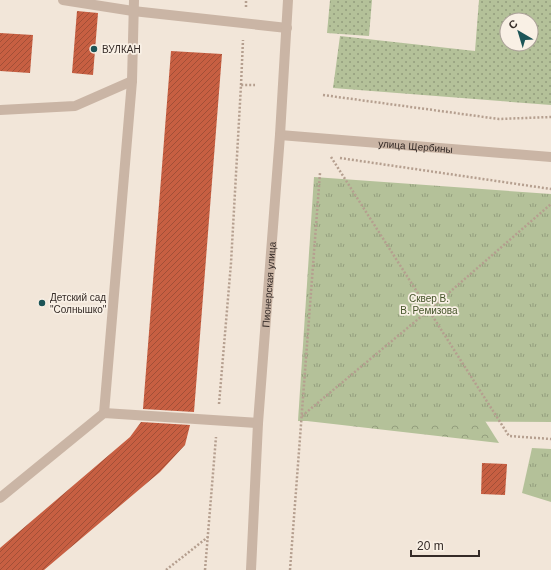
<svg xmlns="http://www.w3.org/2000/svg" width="551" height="570" font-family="Helvetica,sans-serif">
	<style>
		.grass { fill: url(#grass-dots); fill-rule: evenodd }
		.forest { fill: url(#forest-crowns) }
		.park { fill: url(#park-tufts) }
		.building { fill: url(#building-hatch) }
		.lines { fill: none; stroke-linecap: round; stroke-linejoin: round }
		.path { stroke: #b59f8f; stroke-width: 2.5; stroke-dasharray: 2 2; stroke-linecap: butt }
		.service { stroke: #cab5a5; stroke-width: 10 }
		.tertiary { stroke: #cab5a5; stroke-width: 10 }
		.poi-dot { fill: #1c5457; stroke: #f9f0e5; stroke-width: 1.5 }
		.labels { text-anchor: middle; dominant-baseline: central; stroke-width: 3.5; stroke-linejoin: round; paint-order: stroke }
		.poi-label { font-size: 10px; fill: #352b27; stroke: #f9f0e5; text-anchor: start }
		.street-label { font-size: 10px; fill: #352b27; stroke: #f9f0e5 }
		.park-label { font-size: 10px; fill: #45542a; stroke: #f9f0e5 }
	</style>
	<defs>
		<pattern id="grass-dots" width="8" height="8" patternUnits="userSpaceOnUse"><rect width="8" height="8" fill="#b4c199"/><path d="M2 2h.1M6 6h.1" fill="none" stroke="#939d7d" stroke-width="1.8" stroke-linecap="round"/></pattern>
		<pattern id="forest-crowns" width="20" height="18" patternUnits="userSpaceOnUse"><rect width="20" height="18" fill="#b4c199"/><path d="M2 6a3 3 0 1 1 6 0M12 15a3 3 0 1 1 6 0" fill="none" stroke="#939d7d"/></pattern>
		<pattern id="park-tufts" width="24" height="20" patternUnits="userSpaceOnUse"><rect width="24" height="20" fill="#b4c199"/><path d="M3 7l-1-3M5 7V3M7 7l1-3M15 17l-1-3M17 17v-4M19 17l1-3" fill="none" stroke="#939d7d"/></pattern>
		<pattern id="building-hatch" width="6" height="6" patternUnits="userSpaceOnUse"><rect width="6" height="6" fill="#c75f42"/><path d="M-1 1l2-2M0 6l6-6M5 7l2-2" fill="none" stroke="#a24f37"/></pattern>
	</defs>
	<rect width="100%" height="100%" fill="#f2e6d9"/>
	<g class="grass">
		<polygon points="330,0 372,0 369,36 327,33"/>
		<path d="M 479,0 L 551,0 L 551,105 L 333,88 L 340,36 L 475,51 ZM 507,20 L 531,20 L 531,44 L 507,44 Z"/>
	</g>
	<polygon class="forest" points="424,324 499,443 307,421"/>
	<g class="park">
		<polygon points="314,177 551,194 551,422 298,421"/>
		<polygon points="532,448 551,449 551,502 522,493"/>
	</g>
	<g class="building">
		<polygon points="77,11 98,13 93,75 72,73"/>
		<polygon points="0,33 33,35 30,73 0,71"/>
		<polygon points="171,51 222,54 194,412 143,409"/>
		<polygon points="141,422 190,425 185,445 160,472 44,570 0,570 0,548 130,437"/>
		<polygon points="482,463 507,464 505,495 481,494"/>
	</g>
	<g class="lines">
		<g class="path">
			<polyline points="246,7 246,0"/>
			<polyline points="241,85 243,40"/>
			<polyline points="323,95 499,119 551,117"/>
			<polyline points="331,157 509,436 551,439"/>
			<polyline points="340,158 551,189"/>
			<polyline points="219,404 231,263 241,85 255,85"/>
			<polyline points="302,416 429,310 551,204"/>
			<polyline points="166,570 208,537"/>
			<polyline points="205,570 216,437"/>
			<polyline points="290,570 320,173"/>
		</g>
		<g class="service">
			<polyline points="63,0 133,11 287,28"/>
			<polyline points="0,110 75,106 132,81"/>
			<polyline points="104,413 132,81 134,0"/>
			<polyline points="0,498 104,413 258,423"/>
		</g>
		<g class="tertiary">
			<path id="s1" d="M 280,135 L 551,157"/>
			<path id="s2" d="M 251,570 L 258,423 L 280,135 L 288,0"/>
		</g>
	</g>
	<g class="poi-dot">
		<circle cx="94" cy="49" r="4"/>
		<circle cx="42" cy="303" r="4"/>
	</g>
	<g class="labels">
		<g class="poi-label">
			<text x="102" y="49">ВУЛКАН</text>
			<text x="50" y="297">Детский сад<tspan x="50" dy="12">"Солнышко"</tspan></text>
		</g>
		<g class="street-label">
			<text stroke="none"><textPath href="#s1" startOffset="136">улица Щербины</textPath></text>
			<text stroke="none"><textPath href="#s2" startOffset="286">Пионерская улица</textPath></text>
		</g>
		<g class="park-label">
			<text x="429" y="298">Сквер В.<tspan x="429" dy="12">В. Ремизова</tspan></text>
		</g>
	</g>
	<g transform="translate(519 32) rotate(322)"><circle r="19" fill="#f9f0e5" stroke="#aba199"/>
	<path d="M0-3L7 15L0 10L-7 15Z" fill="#1c5457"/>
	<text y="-6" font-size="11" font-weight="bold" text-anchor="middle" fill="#352b27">С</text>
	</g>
	<path d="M411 550v6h68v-6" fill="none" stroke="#352b27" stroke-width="2"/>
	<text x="417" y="550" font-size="12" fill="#352b27" stroke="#f9f0e5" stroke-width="3" paint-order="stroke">20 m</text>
</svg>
